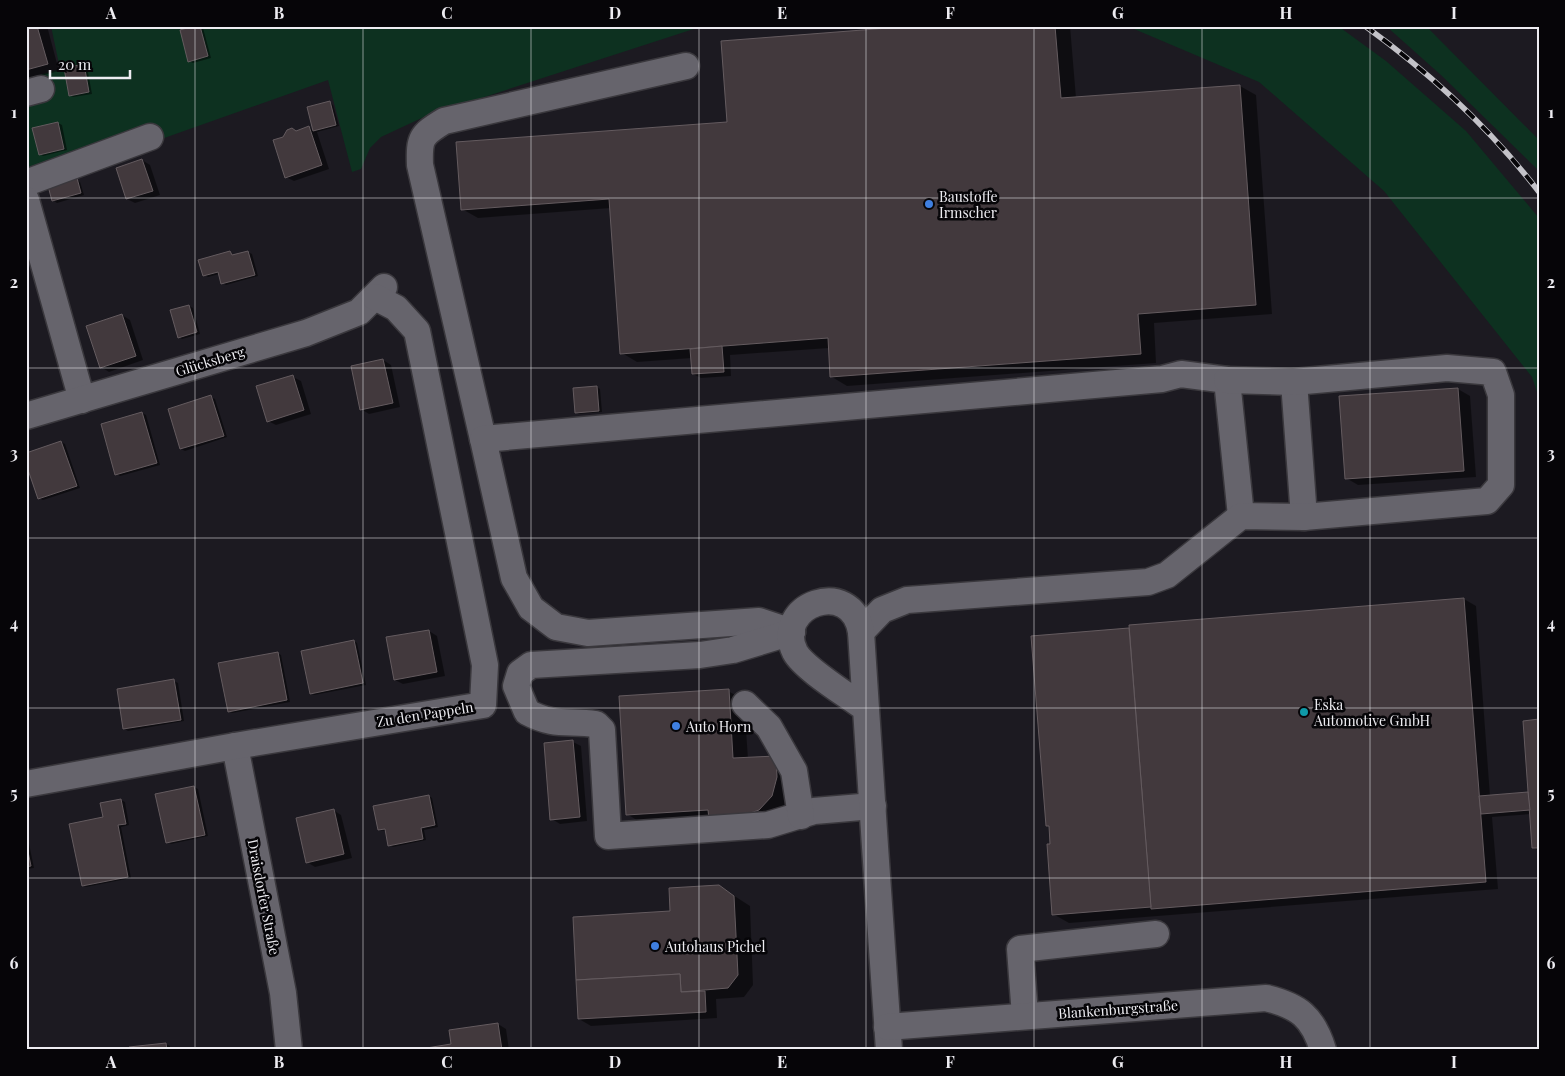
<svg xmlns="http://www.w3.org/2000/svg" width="1565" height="1076" font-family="'Playfair Display',serif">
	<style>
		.green { fill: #0d3120 }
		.shadow { fill: #0007 }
		.building { fill: #42393d; stroke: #645b5f }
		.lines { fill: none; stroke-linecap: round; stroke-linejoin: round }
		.minor-casing { stroke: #3a383d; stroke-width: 29 }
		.minor { stroke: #66646c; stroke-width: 26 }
		.rail-casing { stroke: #c3c2c8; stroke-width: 5.5 }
		.rail { stroke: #060508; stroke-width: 4; stroke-dasharray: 11; stroke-linecap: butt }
		.grid { fill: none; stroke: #edecf1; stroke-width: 1; stroke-opacity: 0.55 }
		.shop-dot { fill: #3f7fe0; stroke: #060508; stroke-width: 2 }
		.culture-dot { fill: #0f9aa8; stroke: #060508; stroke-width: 2 }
		.labels { text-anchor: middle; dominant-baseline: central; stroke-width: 5; stroke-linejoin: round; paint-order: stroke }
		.poi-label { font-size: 14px; fill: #edecf1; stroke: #060508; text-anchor: start }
		.street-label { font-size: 14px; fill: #edecf1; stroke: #060508 }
		.neatline { fill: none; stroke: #edecf1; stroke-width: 2 }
		.grid-label { font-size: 16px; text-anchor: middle; font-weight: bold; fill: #edecf1 }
	</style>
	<rect width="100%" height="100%" fill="#1c1a21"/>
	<g class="green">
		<polygon points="51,26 703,26 426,116 381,137 370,148 361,169 352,172 328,80 26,187 26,79 60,69"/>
		<polygon points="1127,26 1338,26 1386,61 1466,131 1539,218 1539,398 1532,377 1384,191 1259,82"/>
		<polygon points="1386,26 1426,26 1539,140 1539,171 1442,76"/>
	</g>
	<g class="shadow">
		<polygon points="26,26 47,26 59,71 26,80"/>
		<polygon points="199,26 203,28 211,58 193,63 189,61"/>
		<polygon points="931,26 1070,26 1076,98 1240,86 1256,95 1272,314 1154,323 1156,363 847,386 832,377 829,348 730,355 731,376 701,378 693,374 692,358 637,362 622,353 611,208 478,218 462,209 728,124"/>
		<polygon points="84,65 87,67 92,94 73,97 70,95"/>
		<polygon points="330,102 333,105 339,126 317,132 329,169 294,181 286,177 296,132 309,127 314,131"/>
		<polygon points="58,123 62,125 67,150 43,156 40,154"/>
		<polygon points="142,160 150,165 160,195 135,203 127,199"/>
		<polygon points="77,180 80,182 84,195 57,203 54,201 50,187"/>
		<polygon points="230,252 234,256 248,252 252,254 258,276 226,285 222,283 219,274 208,277 204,275"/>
		<polygon points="189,306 193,308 200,334 182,339 179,337"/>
		<polygon points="122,315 130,320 143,360 109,372 101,367"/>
		<polygon points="383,360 391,365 400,407 369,414 361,409"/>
		<polygon points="293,377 301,381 311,414 276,425 268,421"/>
		<polygon points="597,387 600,389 602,412 579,414 576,412"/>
		<polygon points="1458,389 1470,396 1476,477 1358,485 1346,478"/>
		<polygon points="211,397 215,399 227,437 185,451 181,449"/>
		<polygon points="142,413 146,415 160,465 120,476 117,474"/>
		<polygon points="61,442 65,444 80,488 43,500 39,498"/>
		<polygon points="1464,599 1476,606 1490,796 1529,793 1539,721 1539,851 1534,848 1531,814 1492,817 1498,889 1069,923 1053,914 1052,845 1033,637"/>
		<polygon points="429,631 437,636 445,676 403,684 395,680"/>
		<polygon points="354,641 357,643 366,685 314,695 311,693"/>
		<polygon points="277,653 281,655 290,702 232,713 229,711"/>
		<polygon points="174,681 178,683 184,721 128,731 125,729"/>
		<polygon points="728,691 744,700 748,759 792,766 788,805 775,819 643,824 627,814"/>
		<polygon points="573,742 581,746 587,821 560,824 552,819"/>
		<polygon points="194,787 198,789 208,836 171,844 167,842"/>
		<polygon points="429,796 432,798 438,827 424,830 426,840 393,847 389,845 386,831 379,830"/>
		<polygon points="121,800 125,802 129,825 121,827 131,878 86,887 83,885 104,818"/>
		<polygon points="333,810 341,815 352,858 315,867 307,862"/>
		<polygon points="26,829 34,868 26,869"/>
		<polygon points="719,886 750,906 753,985 744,997 716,999 717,1018 591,1026 579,1019"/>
		<polygon points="498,1024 506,1029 509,1050 419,1050 453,1045"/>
		<polygon points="166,1044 170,1046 170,1050 130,1050"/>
	</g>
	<g class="building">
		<polygon points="26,26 37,26 48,64 26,70"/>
		<polygon points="194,26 200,26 208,56 188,62 180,30"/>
		<polygon points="914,26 1055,26 1061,98 1240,85 1256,305 1138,314 1141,354 830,377 828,338 620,354 609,199 461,210 456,142 727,122 721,41"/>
		<polygon points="84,64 89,92 69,96 64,68"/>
		<polygon points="330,101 336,125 313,131 307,107"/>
		<polygon points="58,122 64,149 39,155 32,128"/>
		<polygon points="309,126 322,165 285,178 273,140 283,137 287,130 292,128 296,131"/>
		<polygon points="142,159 153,191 126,199 116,168"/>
		<polygon points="77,178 81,193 52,201 48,186"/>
		<polygon points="230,251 232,255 248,251 255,275 221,284 218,272 203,276 198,260"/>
		<polygon points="189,305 197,332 178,338 170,310"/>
		<polygon points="122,314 136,356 100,368 86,326"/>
		<polygon points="722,346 724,372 692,374 690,349"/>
		<polygon points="383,359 393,403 360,410 351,366"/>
		<polygon points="293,375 304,410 267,422 256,386"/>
		<polygon points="597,386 599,411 575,413 573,388"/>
		<polygon points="1458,388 1464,471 1345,479 1339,396"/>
		<polygon points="211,395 224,436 180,449 168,409"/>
		<polygon points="142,412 157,463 115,475 101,424"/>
		<polygon points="61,441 77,486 38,499 26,464 26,453"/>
		<polygon points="1464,598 1486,882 1151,909 1129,625"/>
		<polygon points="1129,628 1151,907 1052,915 1047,844 1050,844 1049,826 1046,826 1031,636"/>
		<polygon points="429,630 437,672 394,680 386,637"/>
		<polygon points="354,640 363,683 310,694 301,651"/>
		<polygon points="278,652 287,700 228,712 218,663"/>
		<polygon points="174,679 181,720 123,729 117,689"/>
		<polygon points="729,689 733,758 776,756 777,777 772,796 759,810 739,817 709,819 708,810 626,815 619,696"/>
		<polygon points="1539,719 1539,848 1532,848 1523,721"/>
		<polygon points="573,740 580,817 550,820 544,743"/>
		<polygon points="194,786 205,835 166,843 155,794"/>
		<polygon points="1528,792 1530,810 1481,814 1479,796"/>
		<polygon points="429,795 435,825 421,828 423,839 388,846 385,829 378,830 373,806"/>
		<polygon points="121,799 126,824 118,825 128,877 82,886 69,824 103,817 100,803"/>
		<polygon points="334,809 344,854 306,863 296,818"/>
		<polygon points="26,842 31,866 26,867"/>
		<polygon points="719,885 734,896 738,975 728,988 681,992 680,974 576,980 573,917 670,911 669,888"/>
		<polygon points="680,974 681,992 705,991 706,1012 578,1019 576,980"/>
		<polygon points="498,1023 502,1050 414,1050 451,1044 449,1030"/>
		<polygon points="166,1043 167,1050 129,1050 129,1047"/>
	</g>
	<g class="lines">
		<g class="minor-casing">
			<g id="minor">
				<polyline points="26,93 41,89"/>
				<polyline points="26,183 150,137"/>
				<polyline points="26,200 82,400"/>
				<polyline points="1294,382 1304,517"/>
				<polyline points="26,416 306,333 359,312 384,287"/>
				<path d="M 483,439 L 420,165 C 419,138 421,135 444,121 L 686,66"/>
				<polyline points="792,632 759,621 588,633 556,627 531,608 514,578 483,439 1162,379 1181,374 1227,380 1241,516"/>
				<path d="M 792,632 L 733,650 L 700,655 L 531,665 L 520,673 L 516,686 L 527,712 C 555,727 568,720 596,724 L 602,730 L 608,836 L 768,825 L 814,811 L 873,806"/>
				<polyline points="861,632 882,610 907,600 1148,582 1167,575 1241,516 1304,517 1487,501 1501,485 1501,395 1493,372 1447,368 1294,382 1227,380"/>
				<polyline points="745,704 769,727 794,771 801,816"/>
				<path d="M 866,709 C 849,696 804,669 795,652 C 772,605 852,576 861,632 C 870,771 879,911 889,1050"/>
				<polyline points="235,746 283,993 289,1050"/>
				<polyline points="26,784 235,746 483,705 485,665 417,331 396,308 375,297"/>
				<polyline points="1025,1016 1020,949 1156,934"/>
				<path d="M 887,1027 L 1266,998 C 1299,1006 1313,1017 1323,1050"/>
			</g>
		</g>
		<use href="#minor" class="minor"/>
		<g class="rail-casing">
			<path id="rail" d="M 1365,26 C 1430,73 1490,128 1539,192"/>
		</g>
		<use href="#rail" class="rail"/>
	</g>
	<path class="grid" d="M 195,26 L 195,1050M 363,26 L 363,1050M 531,26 L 531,1050M 699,26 L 699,1050M 866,26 L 866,1050M 1034,26 L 1034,1050M 1202,26 L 1202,1050M 1370,26 L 1370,1050M 26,198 L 1539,198M 26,368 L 1539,368M 26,538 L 1539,538M 26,708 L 1539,708M 26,878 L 1539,878"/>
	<g class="shop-dot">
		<circle cx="929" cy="204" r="5"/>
		<circle cx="676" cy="726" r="5"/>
		<circle cx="655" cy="946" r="5"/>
	</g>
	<circle class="culture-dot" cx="1304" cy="712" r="5"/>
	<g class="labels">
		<g class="poi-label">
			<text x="939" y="196">Baustoffe<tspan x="939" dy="16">Irmscher</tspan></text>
			<text x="1314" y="704">Eska<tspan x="1314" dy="16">Automotive GmbH</tspan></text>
			<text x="686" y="726">Auto Horn</text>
			<text x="665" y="946">Autohaus Pichel</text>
		</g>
		<g class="street-label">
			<text transform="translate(210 361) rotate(-17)">Glücksberg</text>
			<text transform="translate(425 714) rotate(-9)">Zu den Pappeln</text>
			<text transform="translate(264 897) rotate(79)">Draisdorfer Straße</text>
			<text transform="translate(1118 1009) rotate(-4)">Blankenburgstraße</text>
		</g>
	</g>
	<rect width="1565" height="1076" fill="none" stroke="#060508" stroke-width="55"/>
	<path d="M50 70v8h80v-8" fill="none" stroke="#edecf1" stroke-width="2.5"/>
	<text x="58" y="70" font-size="15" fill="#edecf1" stroke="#060508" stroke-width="4" paint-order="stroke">20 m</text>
	<rect x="28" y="28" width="1510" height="1020" class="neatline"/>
	<g class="grid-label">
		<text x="111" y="19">A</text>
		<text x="279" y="19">B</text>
		<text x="447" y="19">C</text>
		<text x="615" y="19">D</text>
		<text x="782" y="19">E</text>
		<text x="950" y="19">F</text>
		<text x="1118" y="19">G</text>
		<text x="1286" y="19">H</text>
		<text x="1454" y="19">I</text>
		<text x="14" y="118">1</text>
		<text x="1551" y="118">1</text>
		<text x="14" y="288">2</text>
		<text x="1551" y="288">2</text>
		<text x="14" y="459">3</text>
		<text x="1551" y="459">3</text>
		<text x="14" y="629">4</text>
		<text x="1551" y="629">4</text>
		<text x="14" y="799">5</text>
		<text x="1551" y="799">5</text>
		<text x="14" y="969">6</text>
		<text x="1551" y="969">6</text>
		<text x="111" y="1068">A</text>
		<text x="279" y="1068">B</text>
		<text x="447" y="1068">C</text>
		<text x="615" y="1068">D</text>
		<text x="782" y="1068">E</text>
		<text x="950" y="1068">F</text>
		<text x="1118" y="1068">G</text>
		<text x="1286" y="1068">H</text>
		<text x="1454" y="1068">I</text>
	</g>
</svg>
